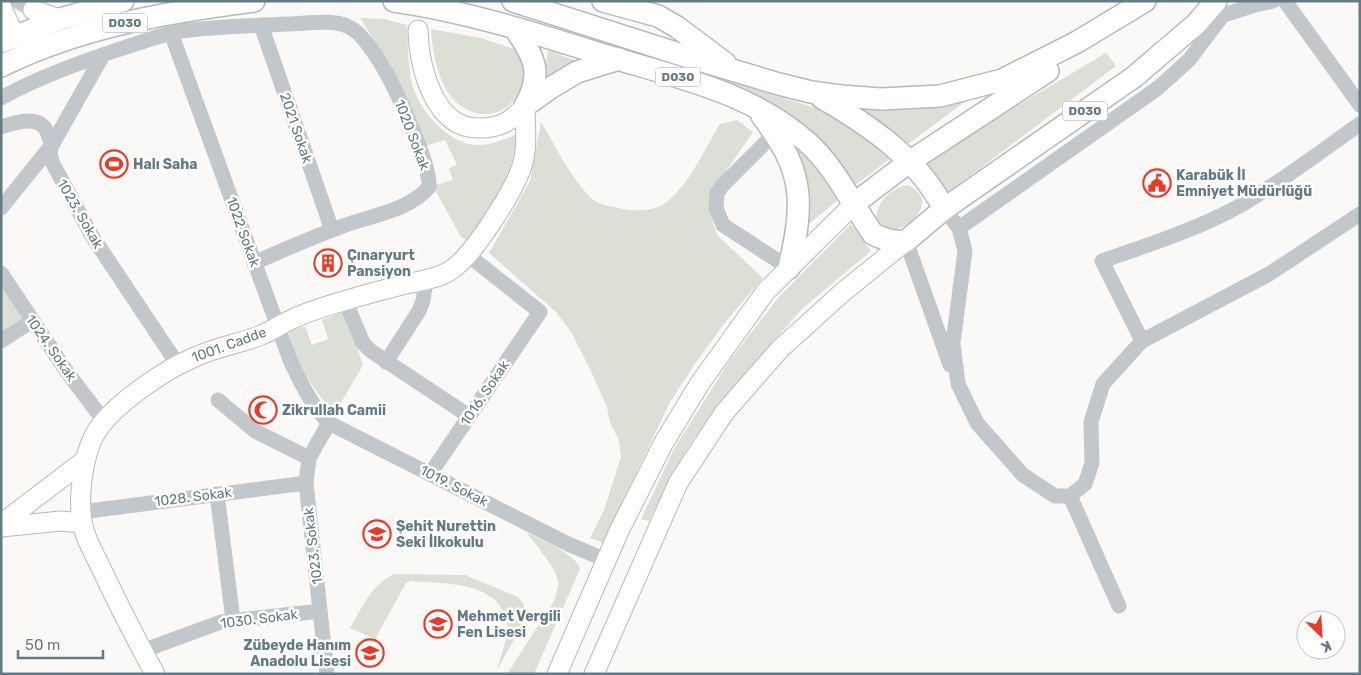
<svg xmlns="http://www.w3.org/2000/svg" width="1361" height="675" font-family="Rubik,sans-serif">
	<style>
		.green { fill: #dbdfd6 }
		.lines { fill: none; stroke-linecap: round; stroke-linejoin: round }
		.major-casing { stroke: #b4bbbe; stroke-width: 21 }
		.highway-casing { stroke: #b4babd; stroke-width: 24 }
		.minor { stroke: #c1c7ca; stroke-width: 15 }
		.major { stroke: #fff; stroke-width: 19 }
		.highway { stroke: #fff; stroke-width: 21 }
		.labels { text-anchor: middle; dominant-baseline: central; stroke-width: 5; stroke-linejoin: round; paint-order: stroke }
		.shield { fill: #fff; stroke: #92a2a9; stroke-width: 1 }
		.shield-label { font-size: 12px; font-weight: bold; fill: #647a84 }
		.street-label { font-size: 14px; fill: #647a84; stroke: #fff }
		.poi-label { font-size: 14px; font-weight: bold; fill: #647a84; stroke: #fff; text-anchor: start }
	</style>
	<rect width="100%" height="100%" fill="#faf9f7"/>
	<g class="green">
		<path d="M 360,18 L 384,19 L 407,25 C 408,42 408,76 414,90 C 423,115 452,147 481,145 C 494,144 505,139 517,134 C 516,173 489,208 467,240 L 461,237 L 435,190 L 436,185 L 453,180 L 449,168 L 457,165 L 445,140 L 425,146 C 406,102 387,58 360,18 Z"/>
		<path d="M 431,29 L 481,38 L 517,50 C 540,92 495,135 457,103 C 439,89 432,51 431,29 Z"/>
		<polygon points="548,50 581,63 542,88"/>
		<polygon points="1106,53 1116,66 946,194 925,165 988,123"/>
		<polygon points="705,72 827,112 846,122 891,158 854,186 703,79"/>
		<path d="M 966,101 L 904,147 L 861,110 L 865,106 C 898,115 934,106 966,101 Z"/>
		<path d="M 737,120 L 753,132 L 713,190 L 710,205 L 713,224 L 718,236 L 763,278 L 727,320 L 694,365 L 670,402 L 603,543 L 590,538 L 604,510 L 621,457 L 619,440 L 610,423 L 607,407 L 589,367 L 571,332 L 556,312 L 489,253 L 530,181 L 541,122 C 556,147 570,177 591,198 C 598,205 610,206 619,208 C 633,212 654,212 667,202 C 691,182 704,150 720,124 Z"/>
		<polygon points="798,148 816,165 839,199 803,229 794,152"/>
		<path d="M 907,185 C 944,200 904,236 886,229 C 882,227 879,222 876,218 C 878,201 890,189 907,185 Z"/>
		<polygon points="851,224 871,251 802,309 745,373 709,417 690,445 674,471 649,521 641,519 674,449 730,360 778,298"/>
		<polygon points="1,287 23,319 1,334"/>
		<path d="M 345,311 L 363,365 L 335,413 C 313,390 296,364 289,332 L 305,326 L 312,345 L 328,339 L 322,320 Z"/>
		<path d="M 526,532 C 539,539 577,554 580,569 L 534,674 L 507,674 L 554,601 C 556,594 559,588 558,581 C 556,567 535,544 526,532 Z"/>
		<path d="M 394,574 L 465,575 L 518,597 L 524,604 L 525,620 L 497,670 C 500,657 510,633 507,621 C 497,580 443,584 411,581 L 406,583 L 375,639 L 350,628 C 362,608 371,585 394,574 Z"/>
	</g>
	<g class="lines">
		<g class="major-casing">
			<g id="major">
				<polyline points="1,6 10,26 7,35 1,41"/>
				<polyline points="33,10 60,19"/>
				<path d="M 418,30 C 419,65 433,128 478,128 C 501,128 510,122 525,106"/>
				<polyline points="1,524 85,460"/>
				<polyline points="1,527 61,521 82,523"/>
				<path d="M 155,674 C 136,639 118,604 101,568 C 94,553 84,537 82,521 C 78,497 83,455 95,434 C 112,405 164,370 195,357 C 216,347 238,344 259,336 C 272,331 284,322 297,317 C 317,308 337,303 357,297 C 375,292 393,287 411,283 C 424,280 440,278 451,270 C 473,256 514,191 522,166 C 528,148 525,125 525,106"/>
				<polyline points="557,674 619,531 663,444 700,383 766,291 855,203"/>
				<polyline points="594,674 678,483 724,413 780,349 843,292 906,241"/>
			</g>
		</g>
		<g class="highway-casing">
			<g id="highway">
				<path d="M 394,1 C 466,11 537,34 607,56 C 676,77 751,92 807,142 C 836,168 851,203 873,234 C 885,240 893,242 906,241 L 944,209 L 1134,77 L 1196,24 L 1216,1"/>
				<polyline points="513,1 682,55 779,84 811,92 841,96 881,99 940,96 1002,80 1077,42 1145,1"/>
				<polyline points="603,1 658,16 677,27 725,63"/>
				<path d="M 515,29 C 535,57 543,74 525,106"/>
				<polyline points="1,42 60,19 123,1"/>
				<path d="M 1,66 C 80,27 167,12 254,1"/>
				<path d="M 822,98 C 869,125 919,159 944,209"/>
				<polyline points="525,106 552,87 577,72 619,59"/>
				<path d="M 762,116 C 805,172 804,202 789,268"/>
				<polyline points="855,203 909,162 1048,71"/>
			</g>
		</g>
		<g class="minor">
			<polyline points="17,1 33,10 36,1"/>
			<polyline points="1285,1 1360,105"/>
			<polyline points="1214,18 1255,5 1273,1"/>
			<polyline points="261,25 332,230"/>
			<path d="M 171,33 L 290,360 C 301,383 311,405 329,423 L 568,544 L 606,560"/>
			<polyline points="103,55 52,145 50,153 52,162 92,236 178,365"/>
			<path d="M 1,98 C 39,77 79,63 120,49 C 140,43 161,34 182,31 C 216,26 252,26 287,24 C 304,24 332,19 347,26 C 368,34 393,84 402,105 C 411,125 430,167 429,187 C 407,212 372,215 343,226 C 313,237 283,250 254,263"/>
			<path d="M 1,127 C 13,123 34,116 44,127 C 48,131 49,139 52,145 L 1,208"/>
			<polyline points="775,133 722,186 717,193 716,208 723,225 789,268"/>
			<polyline points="944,209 959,228 965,251 953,343 958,384 977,423 1023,475 1055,496 1070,496 1085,484 1092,463 1091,422 1103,384 1142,341 1269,274 1360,214"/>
			<polyline points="959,228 1158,88 1189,60 1223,15"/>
			<polyline points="906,241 950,365"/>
			<polyline points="1,273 67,372 104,421"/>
			<polyline points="345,300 363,343 371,351 469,416"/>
			<polyline points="1,341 32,321"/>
			<path d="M 1142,341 L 1102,261 C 1145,246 1189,232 1230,211 C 1276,186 1317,154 1360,124"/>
			<polyline points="386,362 419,311 423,301 426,279"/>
			<polyline points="218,400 255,431 309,458"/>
			<polyline points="430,474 540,312 468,255"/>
			<polyline points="217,494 233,620"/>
			<polyline points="1070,496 1119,606"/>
			<polyline points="81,512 306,483"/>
			<polyline points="142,651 221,622 320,611"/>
			<polyline points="327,674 306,483 309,458 329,423"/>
		</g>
		<use href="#major" class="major"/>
		<use href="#highway" class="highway"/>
	</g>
	<defs>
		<g id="stadium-ring" transform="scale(1.4375)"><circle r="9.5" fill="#fff" stroke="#ea3a27" stroke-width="1.5"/><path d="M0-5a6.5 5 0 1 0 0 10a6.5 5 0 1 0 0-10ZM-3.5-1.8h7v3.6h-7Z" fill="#ea3a27"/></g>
		<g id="civic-ring" transform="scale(1.4375)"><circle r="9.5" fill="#fff" stroke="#ea3a27" stroke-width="1.5"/><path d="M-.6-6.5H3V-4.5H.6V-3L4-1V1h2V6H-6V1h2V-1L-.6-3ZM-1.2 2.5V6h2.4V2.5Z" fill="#ea3a27"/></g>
		<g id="building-ring" transform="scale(1.4375)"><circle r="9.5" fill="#fff" stroke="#ea3a27" stroke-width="1.5"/><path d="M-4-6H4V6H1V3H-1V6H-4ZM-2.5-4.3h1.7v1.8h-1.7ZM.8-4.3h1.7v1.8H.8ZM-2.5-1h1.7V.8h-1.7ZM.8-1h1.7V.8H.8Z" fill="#ea3a27"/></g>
		<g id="mosque-ring" transform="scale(1.4375)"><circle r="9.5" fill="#fff" stroke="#ea3a27" stroke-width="1.5"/><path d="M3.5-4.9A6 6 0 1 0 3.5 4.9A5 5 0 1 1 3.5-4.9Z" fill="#ea3a27"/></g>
		<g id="school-ring" transform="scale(1.4375)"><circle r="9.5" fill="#fff" stroke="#ea3a27" stroke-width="1.5"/><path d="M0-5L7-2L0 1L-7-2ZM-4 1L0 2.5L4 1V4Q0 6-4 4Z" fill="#ea3a27"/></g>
	</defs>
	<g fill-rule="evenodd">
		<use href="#stadium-ring" x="114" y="164"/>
		<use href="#civic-ring" x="1157" y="183"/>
		<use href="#building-ring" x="328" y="263"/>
		<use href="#mosque-ring" x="263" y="410"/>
		<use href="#school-ring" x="377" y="534"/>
		<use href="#school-ring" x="438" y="624"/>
		<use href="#school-ring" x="370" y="653"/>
	</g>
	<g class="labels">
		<g class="shield">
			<rect x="102.5" y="13.5" width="45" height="19" rx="4"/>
			<rect x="655.5" y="67.5" width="45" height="19" rx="4"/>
			<rect x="1062.5" y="101.5" width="45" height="19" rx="4"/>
		</g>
		<g class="shield-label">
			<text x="125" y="23">D030</text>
			<text x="678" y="77">D030</text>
			<text x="1085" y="111">D030</text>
		</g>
		<g class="street-label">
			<text transform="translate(296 128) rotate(71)">2021 Sokak</text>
			<text transform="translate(412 135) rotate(69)">1020 Sokak</text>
			<text transform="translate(80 214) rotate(60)">1023. Sokak</text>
			<text transform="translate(243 232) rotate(70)">1022 Sokak</text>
			<text transform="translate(229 345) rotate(-20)">1001. Cadde</text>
			<text transform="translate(51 348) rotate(55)">1024. Sokak</text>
			<text transform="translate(485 393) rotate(-56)">1016. Sokak</text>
			<text transform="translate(454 486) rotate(27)">1019. Sokak</text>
			<text transform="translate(193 497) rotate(-7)">1028. Sokak</text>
			<text transform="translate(313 546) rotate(-97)">1023. Sokak</text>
			<text transform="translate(259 619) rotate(-7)">1030. Sokak</text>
		</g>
		<g class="poi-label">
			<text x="133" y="164">Halı Saha</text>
			<text x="1176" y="175">Karabük İl<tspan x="1176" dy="16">Emniyet Müdürlüğü</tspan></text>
			<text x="347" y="255">Çınaryurt<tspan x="347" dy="16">Pansiyon</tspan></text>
			<text x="282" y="410">Zikrullah Camii</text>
			<text x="396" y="526">Şehit Nurettin<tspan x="396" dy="16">Seki İlkokulu</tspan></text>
			<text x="457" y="616">Mehmet Vergili<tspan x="457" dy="16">Fen Lisesi</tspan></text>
			<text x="351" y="645" text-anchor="end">Zübeyde Hanım<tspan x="351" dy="16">Anadolu Lisesi</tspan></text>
		</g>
	</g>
	<rect width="1361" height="675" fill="none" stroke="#647a84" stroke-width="5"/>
	<g transform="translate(1321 635) rotate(155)"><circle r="24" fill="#ffffff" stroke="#c1cace"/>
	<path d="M0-4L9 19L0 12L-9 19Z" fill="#ea3a27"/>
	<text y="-8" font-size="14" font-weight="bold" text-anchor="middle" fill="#647a84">K</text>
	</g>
	<path d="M18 650v8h85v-8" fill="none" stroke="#647a84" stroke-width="2.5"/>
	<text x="25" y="650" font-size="15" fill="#647a84" stroke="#ffffff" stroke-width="4" paint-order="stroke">50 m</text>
</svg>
